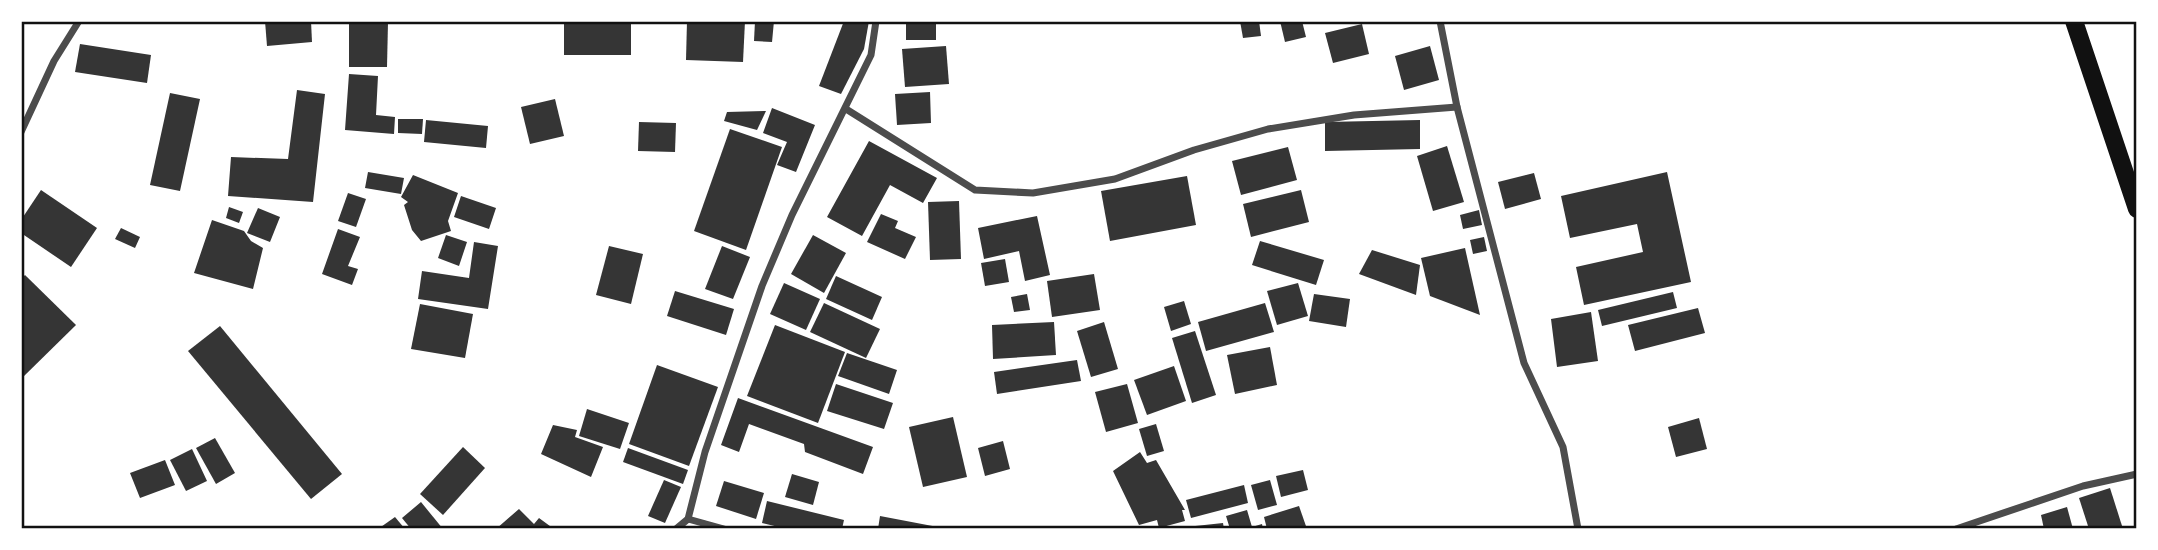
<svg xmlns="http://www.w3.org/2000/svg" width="2158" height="550" font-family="'Sofia Sans Condensed',sans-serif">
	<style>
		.building { fill: #353535 }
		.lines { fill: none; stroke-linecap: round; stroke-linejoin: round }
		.minor { stroke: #4c4c4c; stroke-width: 7 }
		.primary { stroke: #111; stroke-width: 18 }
		.neatline { fill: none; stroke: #111; stroke-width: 2.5 }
	</style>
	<rect width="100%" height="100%" fill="#fff"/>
	<g class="building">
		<polygon points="265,21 311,21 312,42 267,46"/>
		<polygon points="349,21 388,22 387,67 349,67"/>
		<rect x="564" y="21" width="67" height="34"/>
		<polygon points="687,21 745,21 743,62 686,60"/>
		<polygon points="755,21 774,21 772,42 754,41"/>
		<polygon points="844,21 869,21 864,49 841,94 819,86"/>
		<rect x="906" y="21" width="30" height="19"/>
		<polygon points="1240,21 1259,21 1261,36 1243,38"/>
		<polygon points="1280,21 1302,21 1306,37 1285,42"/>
		<polygon points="1362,24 1369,54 1333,63 1325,33"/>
		<polygon points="80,44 151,55 147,83 75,72"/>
		<polygon points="946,46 949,84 905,87 902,49"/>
		<polygon points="1430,46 1439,80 1404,90 1395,56"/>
		<polygon points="349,74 378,76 376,115 395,117 394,134 345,130"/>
		<polygon points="297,90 325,94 313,202 228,196 231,157 288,159"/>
		<polygon points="930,92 931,123 897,125 895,94"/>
		<polygon points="170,93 200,99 180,191 150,185"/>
		<polygon points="555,99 564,136 530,144 521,107"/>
		<polygon points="772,108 815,125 796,172 777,165 787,142 763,133"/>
		<polygon points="766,111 757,130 724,121 727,112"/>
		<polygon points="398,119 423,119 422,134 398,133"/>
		<polygon points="426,120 488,126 486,148 424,142"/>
		<polygon points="1420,120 1420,149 1325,151 1325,122"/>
		<polygon points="639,122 676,123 675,152 638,151"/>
		<polygon points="730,129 782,147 746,250 694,231"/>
		<polygon points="869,141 937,178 923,203 890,185 862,236 827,217"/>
		<polygon points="1447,146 1464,202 1433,211 1417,156"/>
		<polygon points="1288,147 1297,180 1241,195 1232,161"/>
		<polygon points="368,172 404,178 401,194 365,188"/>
		<polygon points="1667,172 1691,282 1584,305 1576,267 1643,252 1637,224 1570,238 1561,196"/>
		<polygon points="1534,173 1541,199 1505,209 1498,182"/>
		<polygon points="413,175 458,193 448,221 451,231 421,241 412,230 404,205 408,202 401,197"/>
		<polygon points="1187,176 1196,225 1110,241 1101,191"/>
		<polygon points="41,190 97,228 71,267 21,233 21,220"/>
		<polygon points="1301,190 1309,222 1251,237 1243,204"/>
		<polygon points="348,193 366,199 356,227 338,221"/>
		<polygon points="461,196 496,208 489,229 454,217"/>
		<polygon points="959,201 961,259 930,260 928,202"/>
		<polygon points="229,207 243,212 239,223 226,218"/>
		<polygon points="258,208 280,217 270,242 247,233"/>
		<polygon points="1479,210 1482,225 1463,229 1460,215"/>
		<polygon points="881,214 898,221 895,228 916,237 905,259 867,242"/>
		<polygon points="1037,216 1050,275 1025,281 1019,251 984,259 978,228"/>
		<polygon points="212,220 244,231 251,241 263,248 253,289 194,273"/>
		<polygon points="121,228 140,237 135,248 115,239"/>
		<polygon points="338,229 360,237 348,266 358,269 352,285 322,274"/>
		<polygon points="446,235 467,242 459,266 438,258"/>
		<polygon points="813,235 846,253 824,293 791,274"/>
		<polygon points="1484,237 1487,251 1473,254 1470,240"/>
		<polygon points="1260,241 1324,260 1316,285 1252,265"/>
		<polygon points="474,242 498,246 488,309 418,299 422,271 469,278"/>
		<polygon points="609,246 643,254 631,304 596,295"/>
		<polygon points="722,246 750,257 733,299 705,289"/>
		<polygon points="1465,248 1480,315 1430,296 1421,258"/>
		<polygon points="1372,250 1420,265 1416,295 1359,274"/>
		<polygon points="1005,259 1009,282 985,286 981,263"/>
		<polygon points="1094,274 1100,310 1052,317 1047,281"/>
		<polygon points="25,275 76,325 21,379 21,279"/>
		<polygon points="836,276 882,297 872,320 826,299"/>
		<polygon points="784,283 820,299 806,330 770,314"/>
		<polygon points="1298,283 1308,316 1277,325 1267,291"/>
		<polygon points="675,291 734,309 726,335 667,316"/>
		<polygon points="1673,292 1677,308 1602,326 1598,310"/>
		<polygon points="1027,294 1030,310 1014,312 1011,297"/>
		<polygon points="1314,294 1350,299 1346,327 1309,321"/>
		<polygon points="1184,301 1191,324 1171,331 1164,307"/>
		<polygon points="824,303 880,329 866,358 810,332"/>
		<polygon points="1265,303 1274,332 1206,351 1198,322"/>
		<polygon points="420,304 473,314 465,358 411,349"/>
		<polygon points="1698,308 1705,333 1635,351 1628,325"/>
		<polygon points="1591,312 1598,361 1557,367 1551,319"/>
		<polygon points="1054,322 1056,355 993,359 992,325"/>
		<polygon points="1104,322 1118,369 1091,377 1077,331"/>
		<polygon points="775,325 845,352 818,423 747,396"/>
		<polygon points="220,326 342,474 311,499 188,351"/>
		<polygon points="1195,331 1216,395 1192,403 1172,338"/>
		<polygon points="1270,347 1277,385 1235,394 1227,355"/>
		<polygon points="847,353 897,370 889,394 838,376"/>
		<polygon points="1077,360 1081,381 997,394 994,372"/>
		<polygon points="657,365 718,387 689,466 629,444"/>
		<polygon points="1174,366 1186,401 1147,415 1134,380"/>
		<polygon points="836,384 893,403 884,429 827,411"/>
		<polygon points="1127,384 1138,423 1106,432 1095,392"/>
		<polygon points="738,398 873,447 863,474 805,452 804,444 749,424 739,452 721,445"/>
		<polygon points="587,409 629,423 620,449 579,436"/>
		<polygon points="953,417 967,477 923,487 909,427"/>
		<polygon points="1699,418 1707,449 1676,457 1668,427"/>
		<polygon points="1156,424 1164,451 1147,456 1139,429"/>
		<polygon points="553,425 577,430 575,437 603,447 591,477 541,454"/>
		<polygon points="215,438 235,473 216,484 196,448"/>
		<polygon points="1003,441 1010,469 985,476 978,448"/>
		<polygon points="463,447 485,468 443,515 420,494"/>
		<polygon points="628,448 688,470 683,484 623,462"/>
		<polygon points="192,449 207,481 186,491 170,460"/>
		<polygon points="1140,452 1147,463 1156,460 1185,510 1182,510 1185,521 1159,528 1157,520 1139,525 1113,471"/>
		<polygon points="165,460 175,485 140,498 130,473"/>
		<polygon points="1303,470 1308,490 1281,497 1276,476"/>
		<polygon points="792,474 819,482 813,505 785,497"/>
		<polygon points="664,480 681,487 665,523 648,516"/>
		<polygon points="1270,480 1277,505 1258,510 1251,485"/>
		<polygon points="724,481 764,493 756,519 716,506"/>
		<polygon points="1244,485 1248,503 1191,518 1186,500"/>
		<polygon points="2110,488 2123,529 2089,529 2079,498"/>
		<polygon points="767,501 844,520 842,529 787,529 762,523"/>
		<polygon points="421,502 443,529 411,529 402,518"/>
		<polygon points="1299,506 1307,529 1267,529 1264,517"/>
		<polygon points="2067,507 2073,529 2044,529 2041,515"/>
		<polygon points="519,509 534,524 539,518 554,529 496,529"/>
		<polygon points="1247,510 1252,527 1262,524 1263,529 1230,529 1226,516"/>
		<polygon points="880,516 943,528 943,529 878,529"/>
		<polygon points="395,517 405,529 378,529"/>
		<polygon points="1223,523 1224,529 1186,529 1186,527"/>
	</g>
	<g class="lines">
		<g class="minor">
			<polyline points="1440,21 1457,107 1524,363 1563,447 1578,529"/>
			<polyline points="846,109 975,190 1033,193 1115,179 1194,150 1268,129 1354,115 1457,107"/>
			<polyline points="21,132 54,61 79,21"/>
			<polyline points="688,519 724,529"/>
			<polyline points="676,529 688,519 705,452 762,286 792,215 871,55 876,21"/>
			<polyline points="1956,529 2083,486 2137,474"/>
		</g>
		<polyline class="primary" points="2074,21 2137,209"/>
	</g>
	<rect width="2158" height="550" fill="none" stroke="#ffffff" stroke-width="46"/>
	<rect x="23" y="23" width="2112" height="504" class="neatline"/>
</svg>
